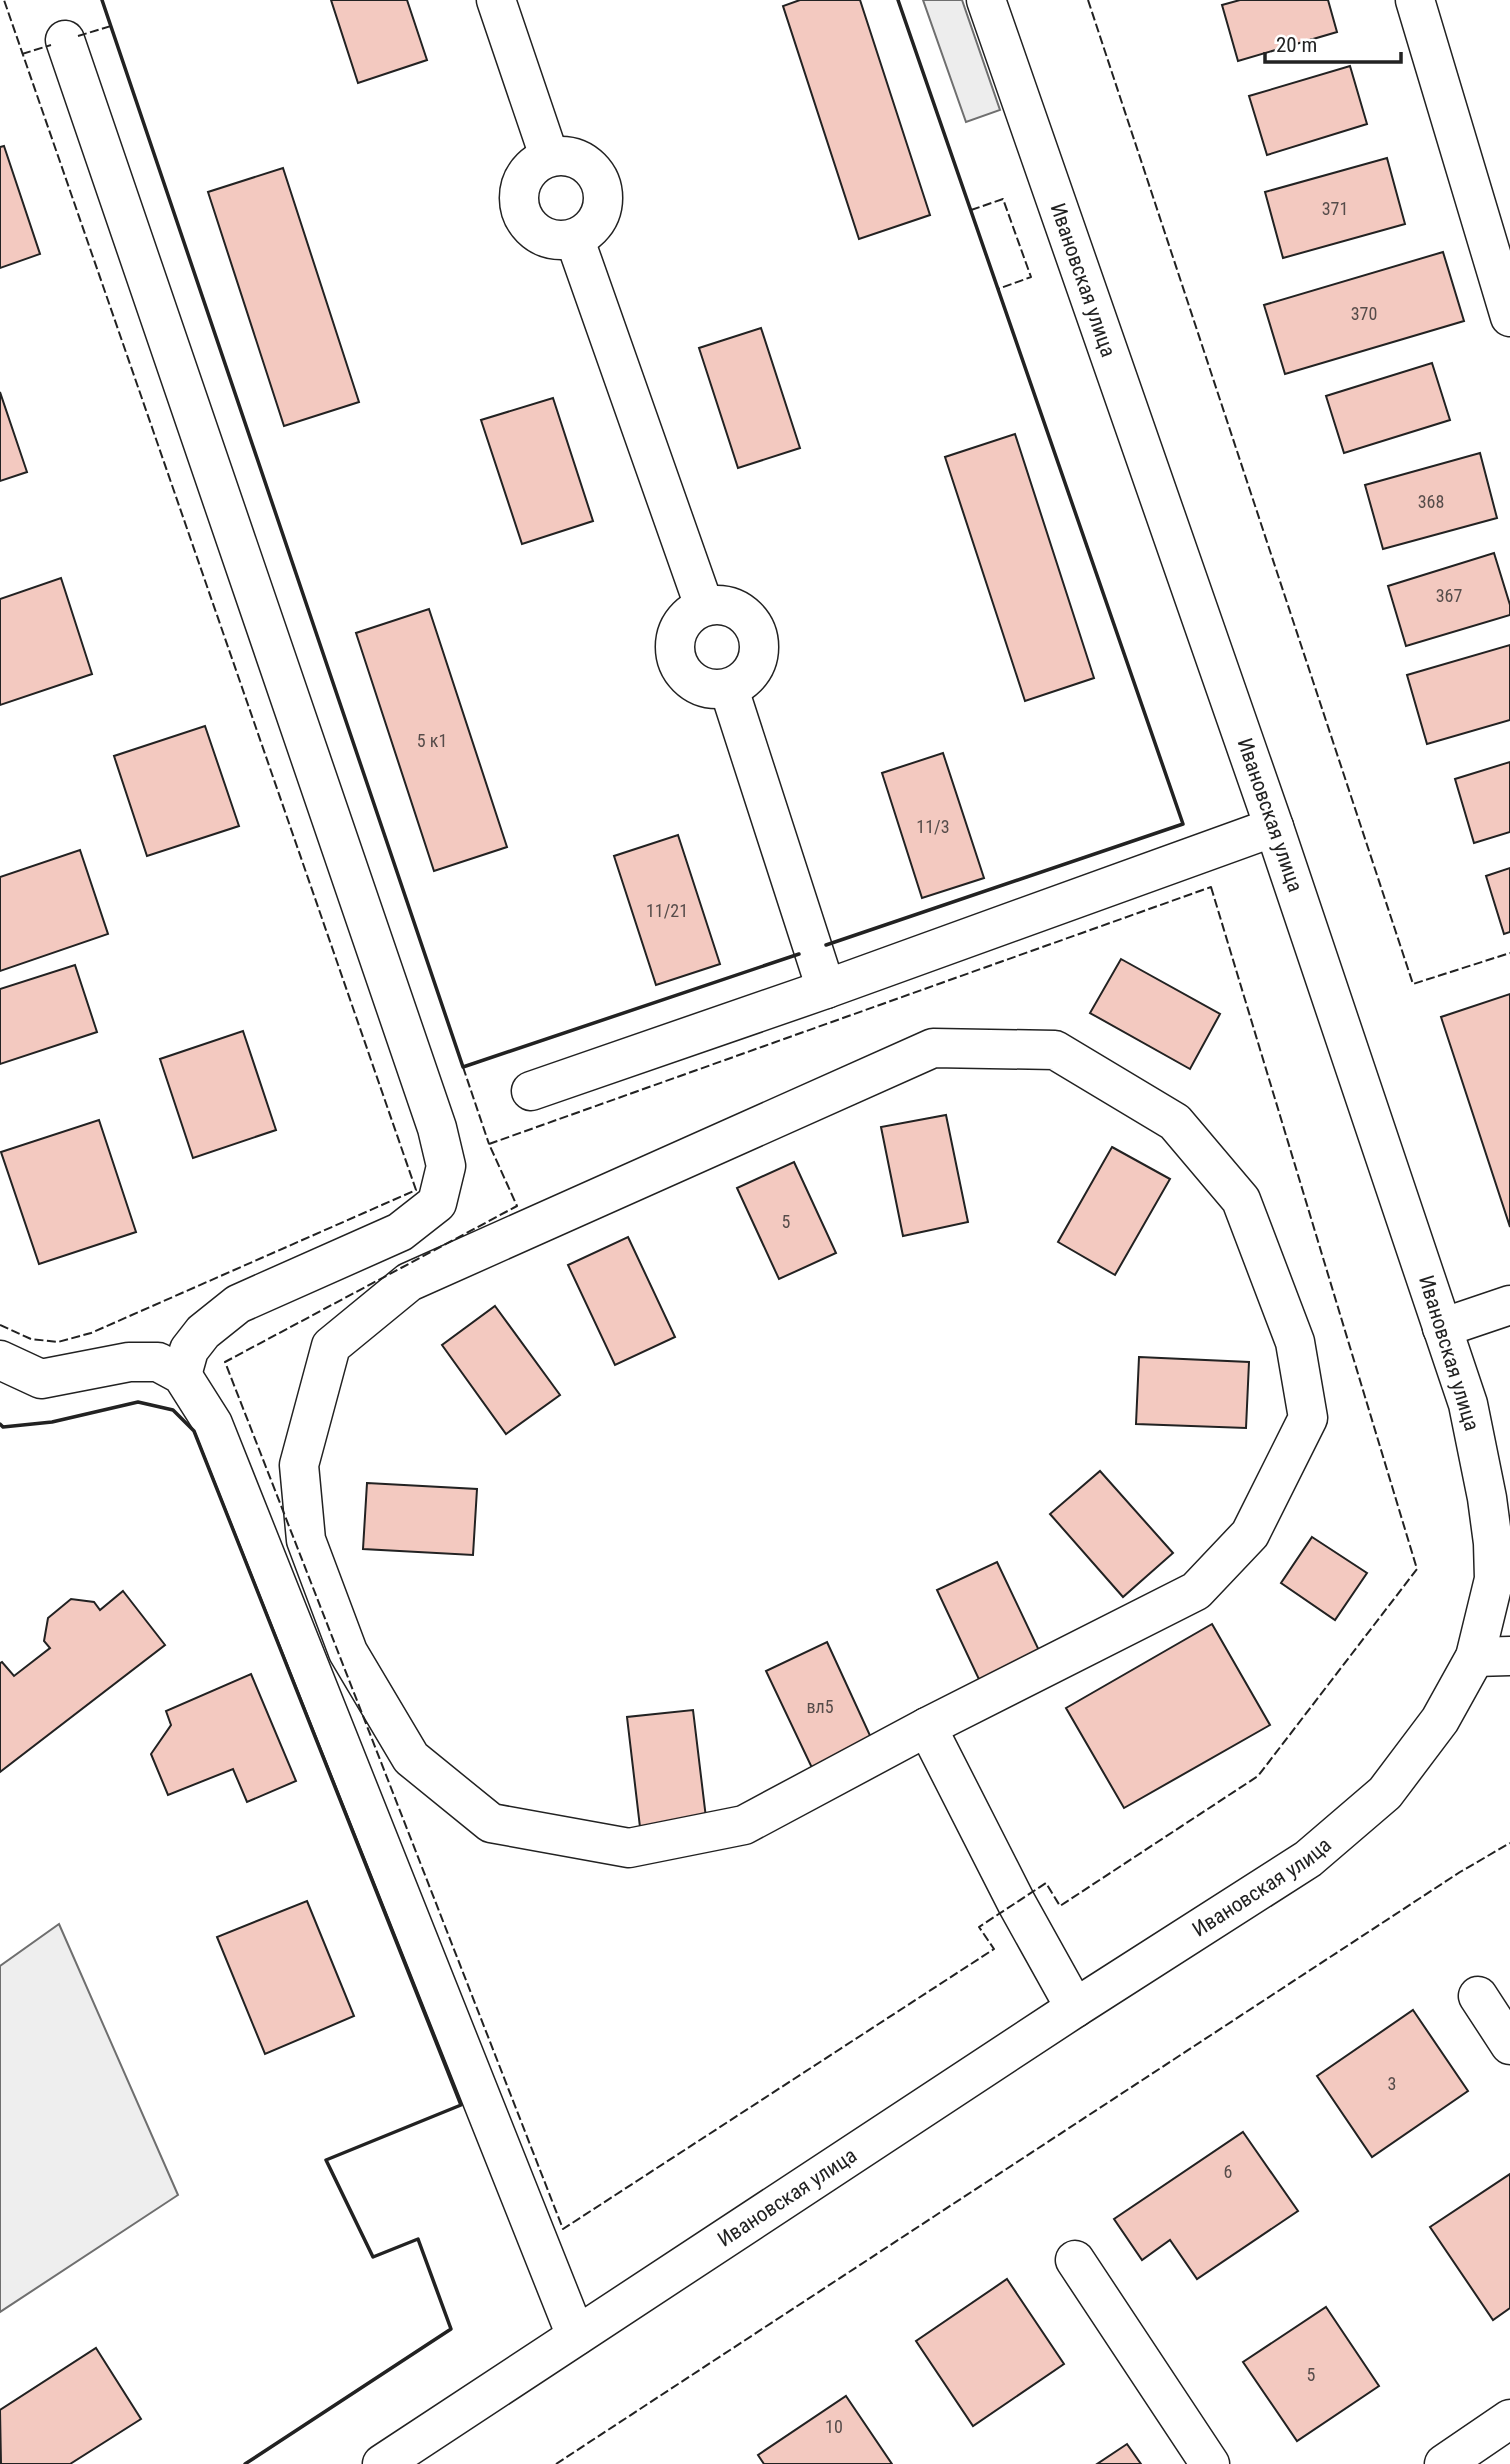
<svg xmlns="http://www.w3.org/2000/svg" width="1510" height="2464" font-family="'Roboto Condensed',sans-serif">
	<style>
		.green { fill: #eee; stroke: #6f6f6f; stroke-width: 2 }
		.parking { fill: #ededed; stroke: #6f6f6f; stroke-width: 2 }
		.building { fill: #f3c9c0; stroke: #222; stroke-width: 2 }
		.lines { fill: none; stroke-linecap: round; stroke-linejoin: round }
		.minor-casing { stroke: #222; stroke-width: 41 }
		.minor { stroke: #fff; stroke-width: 38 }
		.fence { stroke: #222; stroke-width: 2; stroke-dasharray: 9 3.5; stroke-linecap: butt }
		.wall { stroke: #222; stroke-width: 3.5 }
		.labels { text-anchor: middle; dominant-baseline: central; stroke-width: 5; stroke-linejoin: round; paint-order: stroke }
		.number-label { font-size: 18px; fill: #564c4a }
		.street-label { font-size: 21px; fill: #222; stroke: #fff }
	</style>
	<rect width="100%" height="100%" fill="#fff"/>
	<polygon class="green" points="59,1924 178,2195 0,2312 0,1966"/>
	<polygon class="parking" points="923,0 962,0 1000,110 966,122"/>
	<g class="building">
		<polygon points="331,0 407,0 427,60 358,83"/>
		<polygon points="800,0 860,0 930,215 859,239 783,6"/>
		<polygon points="1240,0 1328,0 1337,32 1238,61 1222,5"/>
		<polygon points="1350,66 1367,124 1267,155 1249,96"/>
		<polygon points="4,146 40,254 0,268 0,147"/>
		<polygon points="1387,158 1405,224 1283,258 1265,192"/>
		<polygon points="283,168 359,402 284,426 208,192"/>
		<polygon points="1443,252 1464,321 1285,374 1264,305"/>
		<polygon points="761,328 800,448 738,468 699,348"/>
		<polygon points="1432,363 1450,420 1344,453 1326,396"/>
		<polygon points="0,392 27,472 0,481"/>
		<polygon points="553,398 593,521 522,544 481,420"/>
		<polygon points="1015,434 1094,678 1025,701 945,457"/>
		<polygon points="1480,453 1497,518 1383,549 1365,485"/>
		<polygon points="1494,553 1510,605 1510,615 1406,646 1388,586"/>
		<polygon points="61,578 92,674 0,705 0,599"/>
		<polygon points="429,609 507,847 434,871 356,633"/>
		<polygon points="1510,645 1510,720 1427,744 1407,675"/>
		<polygon points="205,726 239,826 147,856 114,756"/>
		<polygon points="943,753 984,878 922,898 882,773"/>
		<polygon points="1510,762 1510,832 1474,843 1455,779"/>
		<polygon points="678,835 720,964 656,985 614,856"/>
		<polygon points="80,850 108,934 0,971 0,877"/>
		<polygon points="1510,868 1510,932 1504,934 1486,876"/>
		<polygon points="1121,959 1220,1014 1190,1069 1090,1013"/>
		<polygon points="75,965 97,1032 0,1064 0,989"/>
		<polygon points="1510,994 1510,1227 1441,1017"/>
		<polygon points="243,1031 276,1130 193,1158 160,1059"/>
		<polygon points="946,1115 968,1222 903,1236 881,1127"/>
		<polygon points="99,1120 136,1232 39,1264 1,1152"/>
		<polygon points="1112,1147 1170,1179 1115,1275 1058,1242"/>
		<polygon points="794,1162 836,1253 779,1279 737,1188"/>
		<polygon points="628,1237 675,1337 615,1365 568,1265"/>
		<polygon points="495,1306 560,1395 506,1434 442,1345"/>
		<polygon points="1139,1357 1249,1362 1246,1428 1136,1424"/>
		<polygon points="1100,1471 1173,1553 1123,1597 1050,1514"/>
		<polygon points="367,1483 477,1489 473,1555 363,1549"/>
		<polygon points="1312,1537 1367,1573 1335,1620 1281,1583"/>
		<polygon points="997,1562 1044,1661 984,1690 937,1590"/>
		<polygon points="123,1591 165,1645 0,1772 0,1663 2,1662 14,1676 50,1648 44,1641 48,1618 71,1599 94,1602 100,1610"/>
		<polygon points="1212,1624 1270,1725 1124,1808 1066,1708"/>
		<polygon points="827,1642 873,1742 813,1770 766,1671"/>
		<polygon points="251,1674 296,1781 247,1802 233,1769 168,1795 151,1754 171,1725 166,1711"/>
		<polygon points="693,1710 706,1818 640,1827 627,1717"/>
		<polygon points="307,1901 354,2016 265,2054 217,1937"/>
		<polygon points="1413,2010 1468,2091 1372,2157 1317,2076"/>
		<polygon points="1243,2132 1298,2211 1197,2279 1170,2240 1142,2260 1114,2219"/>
		<polygon points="1510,2174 1510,2308 1493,2320 1430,2227"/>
		<polygon points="1007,2279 1064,2364 973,2426 916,2341"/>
		<polygon points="1326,2307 1379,2386 1297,2441 1243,2362"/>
		<polygon points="96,2348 141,2419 70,2464 1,2464 0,2410"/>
		<polygon points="846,2396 892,2464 764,2464 758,2455"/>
		<polygon points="1127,2444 1141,2464 1097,2464"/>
	</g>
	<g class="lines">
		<g class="minor-casing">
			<g id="minor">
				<polyline points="496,0 549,156"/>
				<polyline points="1415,0 1510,317"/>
				<polyline points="65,40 437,1128 446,1166 437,1203 400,1232 238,1304 203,1332 189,1350 182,1375"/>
				<circle cx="561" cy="198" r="42"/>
				<polyline points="575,240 704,606"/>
				<circle cx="717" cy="647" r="42"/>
				<polyline points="729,689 826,989"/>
				<polygon points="933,1048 1055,1050 1175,1122 1241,1200 1295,1342 1308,1418 1250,1534 1196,1591 927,1727 744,1825 629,1848 491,1823 411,1758 348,1652 306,1540 299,1465 331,1346 409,1282"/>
				<polyline points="531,1091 826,989 1274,827"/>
				<polyline points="1442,1328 1510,1305"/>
				<polyline points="0,1360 41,1379 129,1362 158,1362 182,1375 213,1424 576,2336"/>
				<polyline points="1475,1657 1510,1656"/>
				<polyline points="927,1727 1016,1902 1075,2008"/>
				<polyline points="1478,1996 1510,2045"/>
				<polyline points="1075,2260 1210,2464"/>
				<path id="s1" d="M 382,2464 L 1075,2008 L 1308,1859 L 1385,1793 L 1440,1720 L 1475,1657 L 1494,1579 L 1493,1543 L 1487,1498 L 1468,1404 L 1274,827 L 986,0"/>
				<polyline points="1444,2464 1510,2419"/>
			</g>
		</g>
		<use href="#minor" class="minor"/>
		<g class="fence">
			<polyline points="1088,0 1413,984 1510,953"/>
			<polyline points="78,36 111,26"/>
			<polyline points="22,54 51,45"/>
			<polyline points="971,210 1003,199 1031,277 998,289"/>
			<polygon points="1211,887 1417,1569 1258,1776 1060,1906 1046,1883 979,1927 994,1949 563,2229 225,1362 517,1206 489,1144"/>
			<polyline points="463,1067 489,1144"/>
			<polyline points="0,1325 31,1339 58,1342 91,1333 416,1190 4,0"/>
			<polyline points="556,2464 1460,1872 1510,1843"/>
		</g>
		<g class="wall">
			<polyline points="102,0 463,1067 799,954"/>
			<polyline points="826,945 1183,824 898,0"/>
			<polyline points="0,1424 3,1427 52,1422 138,1402 173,1410 194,1431 461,2105 326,2160 373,2257 418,2239 451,2329 245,2464"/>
		</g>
	</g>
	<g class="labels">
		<g class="number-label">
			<text x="1335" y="208">371</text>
			<text x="1364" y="313">370</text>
			<text x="1431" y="501">368</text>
			<text x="1449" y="595">367</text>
			<text x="432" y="740">5 к1</text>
			<text x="933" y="826">11/3</text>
			<text x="667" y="910">11/21</text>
			<text x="786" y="1221">5</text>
			<text x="820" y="1706">вл5</text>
			<text x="1392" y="2083">3</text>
			<text x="1228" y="2171">6</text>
			<text x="1311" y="2374">5</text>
			<text x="834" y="2426">10</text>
		</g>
		<g class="street-label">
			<text transform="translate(1083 280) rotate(71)">Ивановская улица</text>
			<text transform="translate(1270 815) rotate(71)">Ивановская улица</text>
			<text transform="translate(1449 1353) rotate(73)">Ивановская улица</text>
			<text stroke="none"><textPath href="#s1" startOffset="1052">Ивановская улица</textPath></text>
			<text stroke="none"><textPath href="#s1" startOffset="485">Ивановская улица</textPath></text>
		</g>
	</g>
	<path d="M1265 52v10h136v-10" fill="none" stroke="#222222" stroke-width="3.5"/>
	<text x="1276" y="52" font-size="21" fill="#222222" stroke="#ffffff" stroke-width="5" paint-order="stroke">20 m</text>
</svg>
